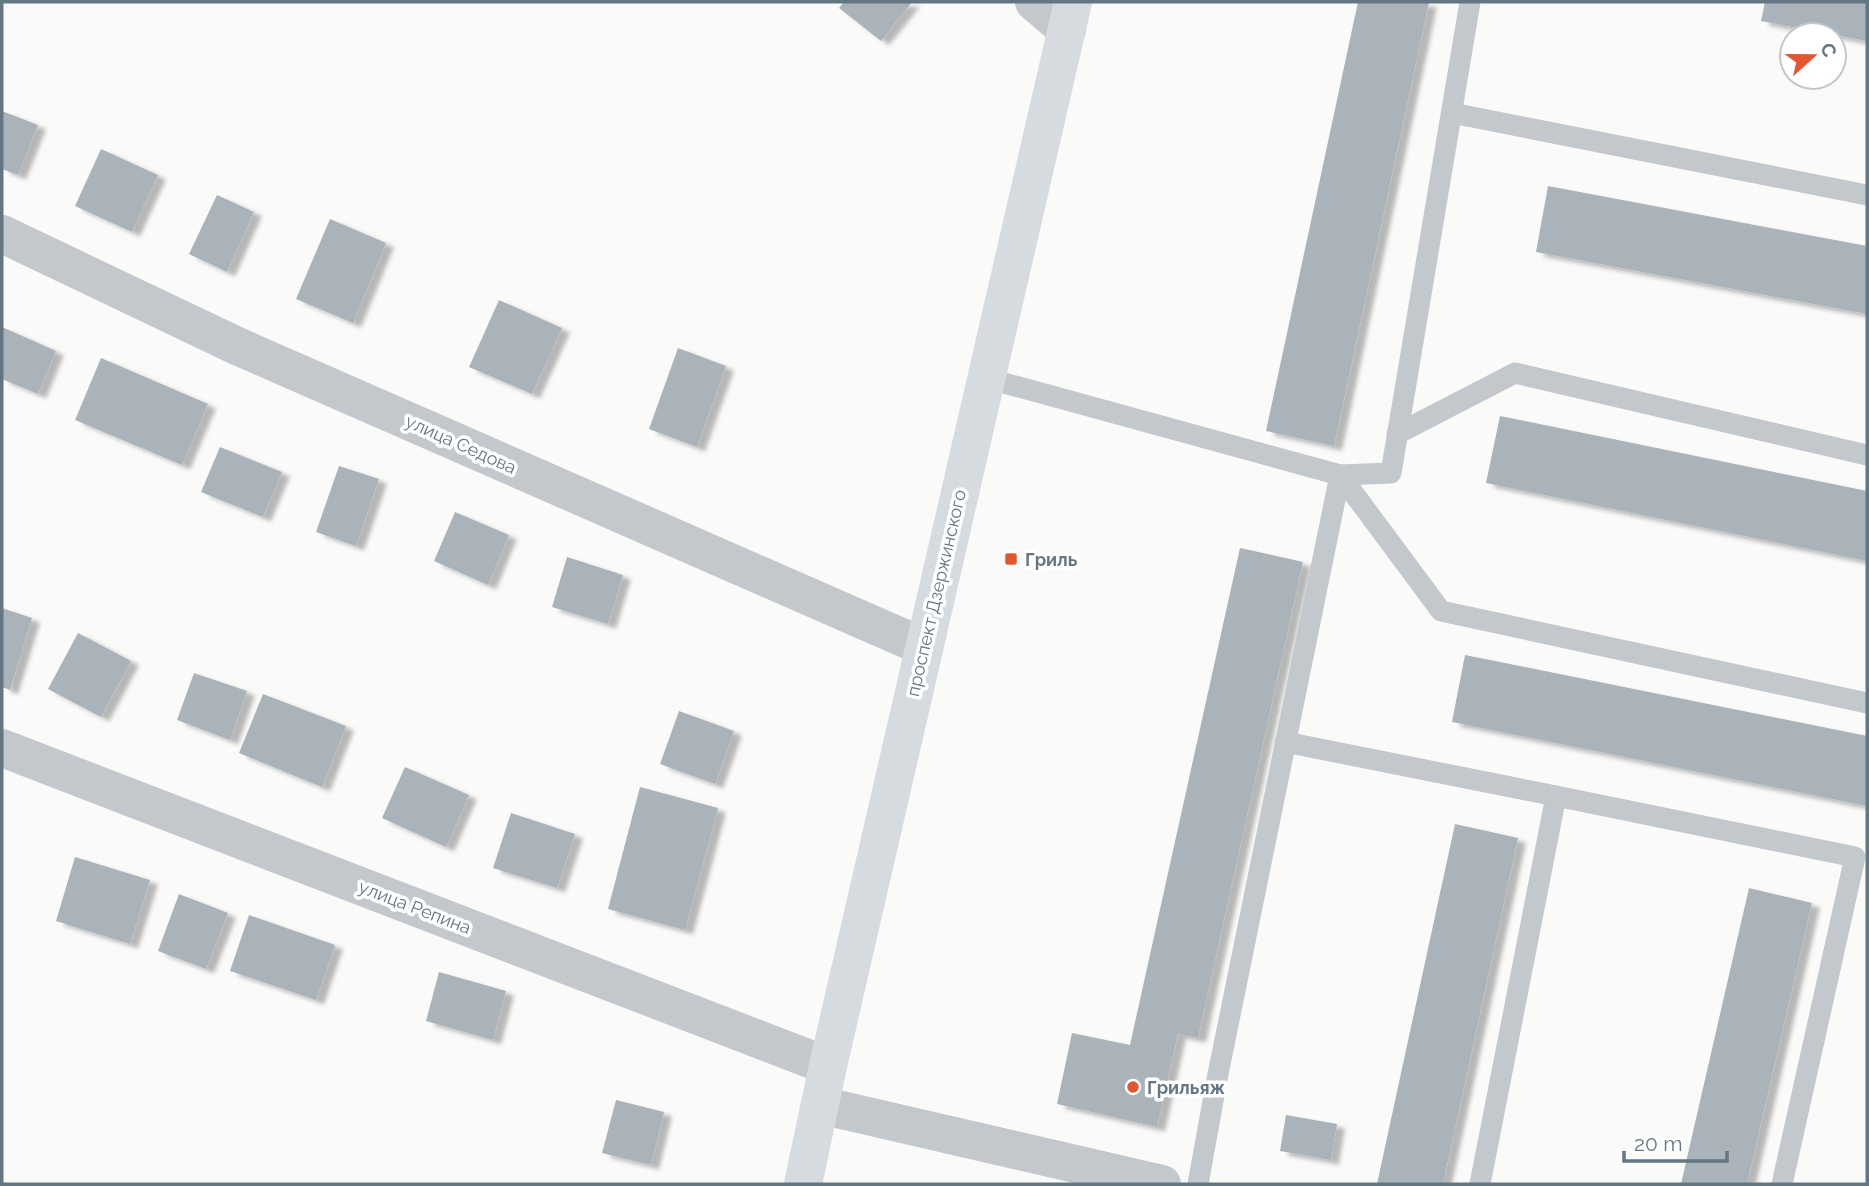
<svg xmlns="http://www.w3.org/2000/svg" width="1869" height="1186" font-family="Raleway,sans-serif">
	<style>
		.building { fill: #aab3b9; filter: url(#shadow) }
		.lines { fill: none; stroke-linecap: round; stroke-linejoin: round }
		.lane { stroke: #c3c8cc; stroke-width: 21 }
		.street { stroke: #c3c8cc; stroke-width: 38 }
		.primary { stroke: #d6dbdf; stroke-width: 38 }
		.poi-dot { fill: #e4572e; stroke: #fff; stroke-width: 2.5 }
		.labels { text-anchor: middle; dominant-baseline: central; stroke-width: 7; stroke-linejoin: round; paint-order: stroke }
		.street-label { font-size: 18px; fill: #657683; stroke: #fff }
		.poi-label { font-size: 18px; font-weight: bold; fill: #657683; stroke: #fff; text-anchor: start }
	</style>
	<defs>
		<filter id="shadow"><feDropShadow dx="8" dy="4.5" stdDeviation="2" flood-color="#0004"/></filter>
	</defs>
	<rect width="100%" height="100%" fill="#fafaf8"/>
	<g class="building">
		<polygon points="844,2 912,2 881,41 839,8"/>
		<polygon points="1358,2 1429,2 1334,446 1266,431"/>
		<polygon points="1765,2 1867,2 1867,41 1761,21"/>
		<polygon points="2,111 38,125 18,175 2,169"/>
		<polygon points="101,149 158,175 132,232 75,206"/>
		<polygon points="1548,186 1867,246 1867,314 1536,252"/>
		<polygon points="217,195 254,212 227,272 189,254"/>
		<polygon points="330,219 386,243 353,323 296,299"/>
		<polygon points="499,300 562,328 532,394 469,367"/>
		<polygon points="2,327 56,351 38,394 2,379"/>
		<polygon points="678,348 726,366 697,447 649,429"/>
		<polygon points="101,358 208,404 182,465 75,420"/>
		<polygon points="1500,416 1867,491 1867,561 1486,483"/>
		<polygon points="220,447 282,472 263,517 201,492"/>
		<polygon points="339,466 379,479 356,546 316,532"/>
		<polygon points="455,512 509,535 488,585 434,561"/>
		<polygon points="1240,548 1303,562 1198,1038 1178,1034 1157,1127 1057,1104 1072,1033 1130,1045"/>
		<polygon points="567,557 623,575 608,624 552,607"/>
		<polygon points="2,608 32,618 10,690 2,687"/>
		<polygon points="78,633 131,661 101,717 48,689"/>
		<polygon points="1465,655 1867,736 1867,806 1452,722"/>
		<polygon points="194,673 247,691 230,740 177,720"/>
		<polygon points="263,694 346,726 322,787 239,753"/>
		<polygon points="679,711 734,731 715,784 660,764"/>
		<polygon points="405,767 469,795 446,847 382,818"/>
		<polygon points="640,787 718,808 685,930 608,909"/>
		<polygon points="511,813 575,834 557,888 493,868"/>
		<polygon points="1455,824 1518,838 1443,1184 1377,1184"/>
		<polygon points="75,857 150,880 130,944 56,921"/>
		<polygon points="1749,888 1812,903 1747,1184 1681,1184"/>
		<polygon points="179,894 228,913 206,969 158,951"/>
		<polygon points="249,915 335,945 316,1000 230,971"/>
		<polygon points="439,972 506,991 493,1040 426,1021"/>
		<polygon points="616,1100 664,1112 651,1165 602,1153"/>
		<polygon points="1286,1115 1337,1124 1331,1160 1280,1151"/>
	</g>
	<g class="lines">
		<g class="lane">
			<polyline points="1452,113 1867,195"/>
			<polyline points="986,378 1340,475 1441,611 1867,703"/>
			<polyline points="1397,434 1515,373 1867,455"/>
			<polyline points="1285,742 1556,796 1480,1184"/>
			<polyline points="1556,796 1855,857 1782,1184"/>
			<polyline points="1198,1184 1217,1079 1340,475 1391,473 1470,2"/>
		</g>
		<g class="street">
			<polyline points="1034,2 1067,30"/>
			<polyline points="2,234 237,346 924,647"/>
			<polyline points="2,748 828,1066"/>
			<polyline points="820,1105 1162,1184"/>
		</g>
		<polyline class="primary" points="803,1184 828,1066 1073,2"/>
	</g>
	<g class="poi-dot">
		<rect x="1004" y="552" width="14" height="14" rx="3.5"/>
		<circle cx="1133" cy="1087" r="7"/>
	</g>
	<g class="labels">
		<g class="street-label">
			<text transform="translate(461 444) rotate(24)">улица Седова</text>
			<text transform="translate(936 593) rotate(-77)">проспект Дзержинского</text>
			<text transform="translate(415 907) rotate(21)">улица Репина</text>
		</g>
		<g class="poi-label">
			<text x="1025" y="559">Гриль</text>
			<text x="1147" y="1087">Грильяж</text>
		</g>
	</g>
	<rect width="1869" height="1186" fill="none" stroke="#657683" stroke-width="7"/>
	<g transform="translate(1813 56) rotate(69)"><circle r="33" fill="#ffffff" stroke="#c1c8cd" stroke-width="2"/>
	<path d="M0-5L12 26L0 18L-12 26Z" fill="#e4572e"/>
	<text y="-10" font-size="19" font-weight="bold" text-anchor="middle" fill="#657683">С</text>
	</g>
	<path d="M1624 1151v10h103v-10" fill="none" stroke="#657683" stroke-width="3.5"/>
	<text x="1634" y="1151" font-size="21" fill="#657683" stroke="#ffffff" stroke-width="5" paint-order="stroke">20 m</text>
</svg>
